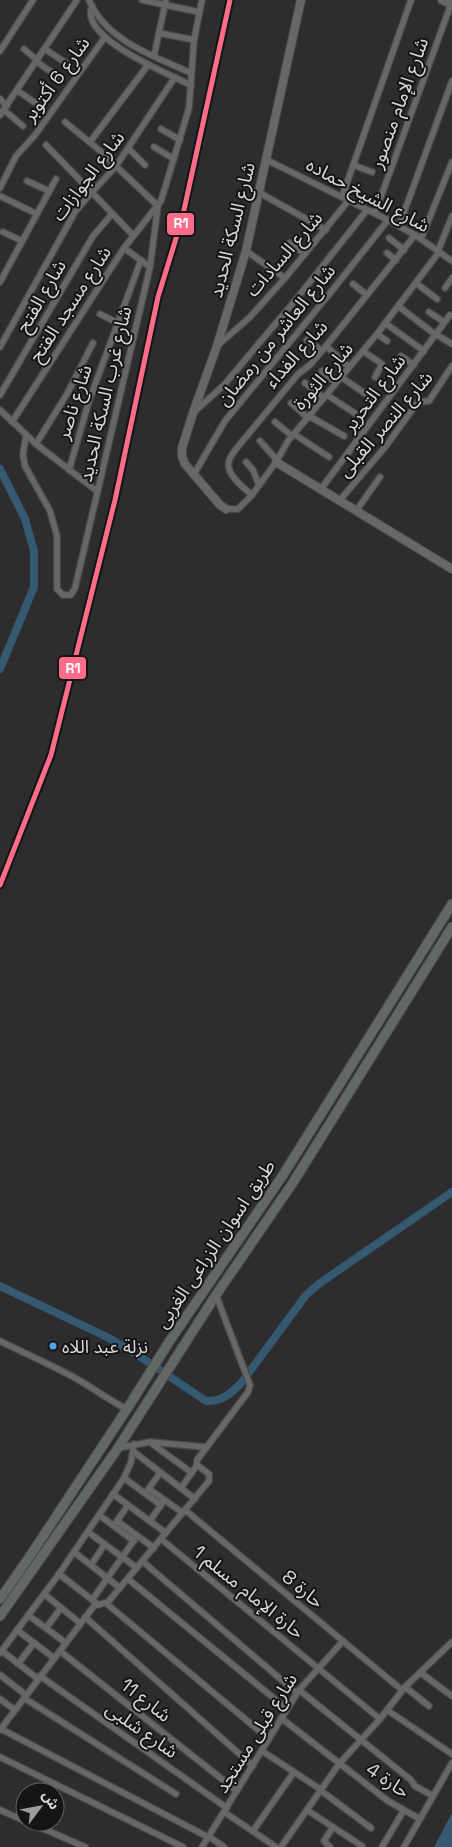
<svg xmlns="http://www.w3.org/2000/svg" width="452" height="1847" font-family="'Space Grotesk','Noto Sans Arabic',sans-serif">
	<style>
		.water { fill: #345970 }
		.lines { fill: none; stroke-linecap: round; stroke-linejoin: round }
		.canal { stroke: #345970; stroke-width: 8 }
		.street-casing { stroke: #49474a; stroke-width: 8 }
		.secondary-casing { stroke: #49474a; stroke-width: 10 }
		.primary-casing { stroke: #49474a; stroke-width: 11 }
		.street { stroke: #676768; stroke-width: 5.5 }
		.secondary { stroke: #676768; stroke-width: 8 }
		.primary { stroke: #636864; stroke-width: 9 }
		.rail-1-casing { stroke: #151416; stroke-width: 9 }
		.rail-1 { stroke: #fb6d88; stroke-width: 5 }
		.bus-dot { fill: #53a3e8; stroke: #151416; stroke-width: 2 }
		.labels { text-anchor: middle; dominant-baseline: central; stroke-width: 4; stroke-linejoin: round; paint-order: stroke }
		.bus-label { font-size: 18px; fill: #d9d7da; stroke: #151416; text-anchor: start }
		.street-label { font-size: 19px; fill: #d9d7da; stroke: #151416 }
		.line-badge { stroke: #151416; stroke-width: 2 }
		.badge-label { font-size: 14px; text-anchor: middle; font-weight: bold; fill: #fff }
	</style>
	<rect width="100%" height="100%" fill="#2d2c2e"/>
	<polygon class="water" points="452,1813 452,1847 434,1847"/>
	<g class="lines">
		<g class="canal">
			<polyline points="0,469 25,519 34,551 34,587 0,669"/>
			<path d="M 0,1286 L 107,1337 L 136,1354 L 206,1401 C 222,1402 232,1393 242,1382 L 306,1295 L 320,1283 L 452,1192"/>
		</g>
		<g class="street-casing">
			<g id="street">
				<path d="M 89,0 C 106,41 154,56 191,73"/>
				<polyline points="142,0 199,12"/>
				<path d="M 92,6 C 78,38 169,74 191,85"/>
				<polyline points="159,33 194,40"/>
				<polyline points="24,49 38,61"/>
				<polyline points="45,49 66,63"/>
				<polyline points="0,51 33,0"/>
				<polyline points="154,56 166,0"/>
				<polyline points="37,62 57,76"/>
				<polyline points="18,91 37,104"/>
				<polyline points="0,99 7,106"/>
				<polyline points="4,110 23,126"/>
				<polyline points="0,115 77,0"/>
				<polyline points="65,122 99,150 158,206"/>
				<polyline points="161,129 180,140"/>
				<polyline points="90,142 148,65"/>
				<polyline points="46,145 133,235"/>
				<polyline points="154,147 174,159"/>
				<polyline points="129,149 145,165"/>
				<polyline points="267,160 388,220 415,235 452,261"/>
				<polyline points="353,165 372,172"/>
				<polyline points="27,181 49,191"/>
				<polyline points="0,188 16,156 35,135 105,37"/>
				<polyline points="260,193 326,230"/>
				<polyline points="0,196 37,214"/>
				<polyline points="342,197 411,0"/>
				<polyline points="375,213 451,4"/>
				<polyline points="399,226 452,81"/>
				<polyline points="3,232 22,241"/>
				<polyline points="389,238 404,250"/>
				<polyline points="421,239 452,162"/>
				<polyline points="289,243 305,254"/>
				<polyline points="124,248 150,267"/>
				<polyline points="246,251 285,278"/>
				<polyline points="438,251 452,216"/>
				<polyline points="387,253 396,260"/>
				<polyline points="0,282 56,179"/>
				<polyline points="416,283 437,299"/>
				<polyline points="353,284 367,295"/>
				<polyline points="445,288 452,278"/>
				<polyline points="398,306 432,332 452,344"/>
				<polyline points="429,312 444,322"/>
				<polyline points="100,314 118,323"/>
				<polyline points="385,323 424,351"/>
				<polyline points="377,334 387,341"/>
				<polyline points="307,340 322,351"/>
				<polyline points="217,346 250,317 285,278 349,200"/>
				<polyline points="326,346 349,367"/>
				<polyline points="0,347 75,212 86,199 116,166 175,77"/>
				<polyline points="363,351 382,364 375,377"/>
				<polyline points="401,356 414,365"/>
				<polyline points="322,371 336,383"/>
				<polyline points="341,377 373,399"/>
				<polyline points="305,383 324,398"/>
				<polyline points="0,395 93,236 112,214"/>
				<polyline points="327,395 359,416"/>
				<polyline points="291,403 308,418"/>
				<polyline points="0,410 36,444 97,491"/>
				<polyline points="193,413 224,385 298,297 367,210"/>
				<polyline points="309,416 344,436"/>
				<polyline points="12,422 124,248 161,201 189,108 194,40 202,0"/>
				<polyline points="275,422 292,436"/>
				<polyline points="294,434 329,457"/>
				<polyline points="26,435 23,455 25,466 50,511 57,536 57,589 63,595 71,595 75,588 150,267 158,206"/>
				<polyline points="260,441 277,460"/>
				<polyline points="36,444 67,394 93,343"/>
				<polyline points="246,462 253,470 259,485"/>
				<polyline points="69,470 89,401 141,260"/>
				<polyline points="194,474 225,421 331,292 388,220"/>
				<polyline points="321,489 450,315"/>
				<path d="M 252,495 C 244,488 225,474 229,461 C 230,457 233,453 236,449 L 298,374 L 310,365 L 322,351 L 415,235"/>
				<polyline points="340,500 386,446 418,402 429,401 452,366"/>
				<polyline points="226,509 238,509 252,495 276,462 288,441 377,334 439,252"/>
				<polyline points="356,511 380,477"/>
				<path d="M 0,1341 C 26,1354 52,1365 77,1379 C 95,1389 108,1400 127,1409"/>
				<polyline points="151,1443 192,1473"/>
				<polyline points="118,1448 150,1442 205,1447"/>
				<polyline points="134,1452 195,1499"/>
				<polyline points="124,1478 161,1505"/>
				<polyline points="181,1488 197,1465"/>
				<polyline points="149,1489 183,1513"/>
				<polyline points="147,1491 160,1473"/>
				<polyline points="113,1494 166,1533"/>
				<polyline points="185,1510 402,1690"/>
				<polyline points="99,1515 134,1541"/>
				<polyline points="117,1521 154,1548"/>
				<polyline points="150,1521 163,1502"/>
				<polyline points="115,1524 128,1505"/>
				<polyline points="88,1532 137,1568"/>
				<polyline points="161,1539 380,1719"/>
				<polyline points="74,1552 120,1588"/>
				<polyline points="142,1561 297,1693"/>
				<polyline points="91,1565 105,1544"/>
				<polyline points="59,1574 95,1602"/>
				<polyline points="128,1579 287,1709"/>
				<polyline points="44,1594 80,1623"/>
				<polyline points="92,1600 137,1536"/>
				<polyline points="107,1604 269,1739"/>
				<polyline points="28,1615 66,1643"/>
				<polyline points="85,1617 253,1766"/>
				<polyline points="46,1628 61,1608"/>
				<polyline points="17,1630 54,1658"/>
				<polyline points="2,1651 38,1679"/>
				<polyline points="60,1651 237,1791"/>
				<polyline points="0,1653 59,1574 124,1478 131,1462 134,1444"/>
				<polyline points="18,1664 34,1643"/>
				<polyline points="421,1673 452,1696"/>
				<polyline points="0,1675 26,1695"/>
				<polyline points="40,1676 227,1808"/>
				<polyline points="405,1687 429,1706"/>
				<polyline points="299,1690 411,1780 415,1786 433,1796"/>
				<polyline points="24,1698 176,1794"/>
				<polyline points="0,1699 15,1710"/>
				<polyline points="387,1710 452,1754"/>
				<polyline points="281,1718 388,1801 420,1819"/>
				<polyline points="1,1729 208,1837"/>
				<polyline points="0,1730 94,1606 108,1602 209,1481 209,1474 197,1465 197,1460 248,1392 250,1385 216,1295"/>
				<polyline points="262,1751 320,1789"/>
				<polyline points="0,1757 183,1847"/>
				<polyline points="320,1790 371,1828"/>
				<polyline points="0,1810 25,1821"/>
				<polyline points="307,1810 362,1846"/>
				<polyline points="224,1812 276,1847"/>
				<polyline points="28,1822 85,1847"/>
				<polyline points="253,1831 294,1772"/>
				<polyline points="208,1836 224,1847"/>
				<polyline points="202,1847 299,1690 343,1641"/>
				<polyline points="281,1847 339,1764 380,1719 405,1687 452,1642"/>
				<polyline points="330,1847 324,1841 333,1827"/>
				<polyline points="382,1847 404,1810"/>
				<polyline points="404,1847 452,1763"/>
			</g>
		</g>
		<g class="secondary-casing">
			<g id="secondary">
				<polyline points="442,0 452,4"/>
				<polyline points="276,462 452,569"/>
				<polyline points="226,509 220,505 185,464 182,456 182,448 193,413 217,346 246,251 301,0"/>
			</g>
		</g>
		<g class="primary-casing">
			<g id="primary">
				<polyline points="0,1599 30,1556 127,1409 169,1342 283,1175 452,904"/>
				<polyline points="0,1616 118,1448 216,1295 294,1181 452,927"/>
			</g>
		</g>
		<use href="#street" class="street"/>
		<use href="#secondary" class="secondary"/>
		<use href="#primary" class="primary"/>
		<g class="rail-1-casing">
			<polyline id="rail-1" points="0,885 51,755 115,500 158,297 182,219 230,0"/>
		</g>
		<use href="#rail-1" class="rail-1"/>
	</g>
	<circle class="bus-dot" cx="53" cy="1346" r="4.5"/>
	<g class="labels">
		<g class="bus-label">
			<text x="62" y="1346">نزلة عبد اللاه</text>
		</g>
		<g class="street-label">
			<text transform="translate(56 79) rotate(-54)">شارع 6 أكتوبر</text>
			<text transform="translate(399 103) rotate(-70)">شارع الإمام منصور</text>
			<text transform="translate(88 176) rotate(-53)">شارع الجوازات</text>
			<text transform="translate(368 195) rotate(28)">شارع الشيخ حماده</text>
			<text transform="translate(232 230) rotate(-76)">شارع السكة الحديد</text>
			<text transform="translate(284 254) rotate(-49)">شارع السادات</text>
			<text transform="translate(41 296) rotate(-60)">شارع الفتح</text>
			<text transform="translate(70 304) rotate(-57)">شارع مسجد الفتح</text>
			<text transform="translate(276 335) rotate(-51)">شارع العاشر من رمضان</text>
			<text transform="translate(296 354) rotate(-48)">شارع الفداء</text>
			<text transform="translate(323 376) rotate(-50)">شارع الثورة</text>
			<text transform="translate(374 393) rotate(-53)">شارع التحرير</text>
			<text transform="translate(105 394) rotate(-77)">شارع غرب السكة الحديد</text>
			<text transform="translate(74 402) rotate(-72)">شارع ناصر</text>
			<text transform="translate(385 424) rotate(-49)">شارع النصر القبلى</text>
			<text transform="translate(215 1244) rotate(-56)">طريق اسوان الزراعى الغربى</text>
			<text transform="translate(303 1589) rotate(40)">حارة 8</text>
			<text transform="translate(249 1592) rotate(39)">حارة الإمام مسلم 1</text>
			<text transform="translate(146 1700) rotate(38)">شارع 11</text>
			<text transform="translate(142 1730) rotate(35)">شارع شلبى</text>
			<text transform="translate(256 1733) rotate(-58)">شارع قبلى مستجد</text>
			<text transform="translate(388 1780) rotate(34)">حارة 4</text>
		</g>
	</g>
	<g class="line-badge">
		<rect x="166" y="212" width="29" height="24" rx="5" fill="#fb6d88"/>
		<rect x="58" y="656" width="29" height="24" rx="5" fill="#fb6d88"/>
	</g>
	<g class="badge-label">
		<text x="181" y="228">R1</text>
		<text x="73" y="673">R1</text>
	</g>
	<g transform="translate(40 1807) rotate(58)"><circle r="24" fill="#151416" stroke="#636264"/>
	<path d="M0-4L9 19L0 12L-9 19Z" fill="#9d9b9e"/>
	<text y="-8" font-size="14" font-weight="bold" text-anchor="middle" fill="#d9d7da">ش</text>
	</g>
</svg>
